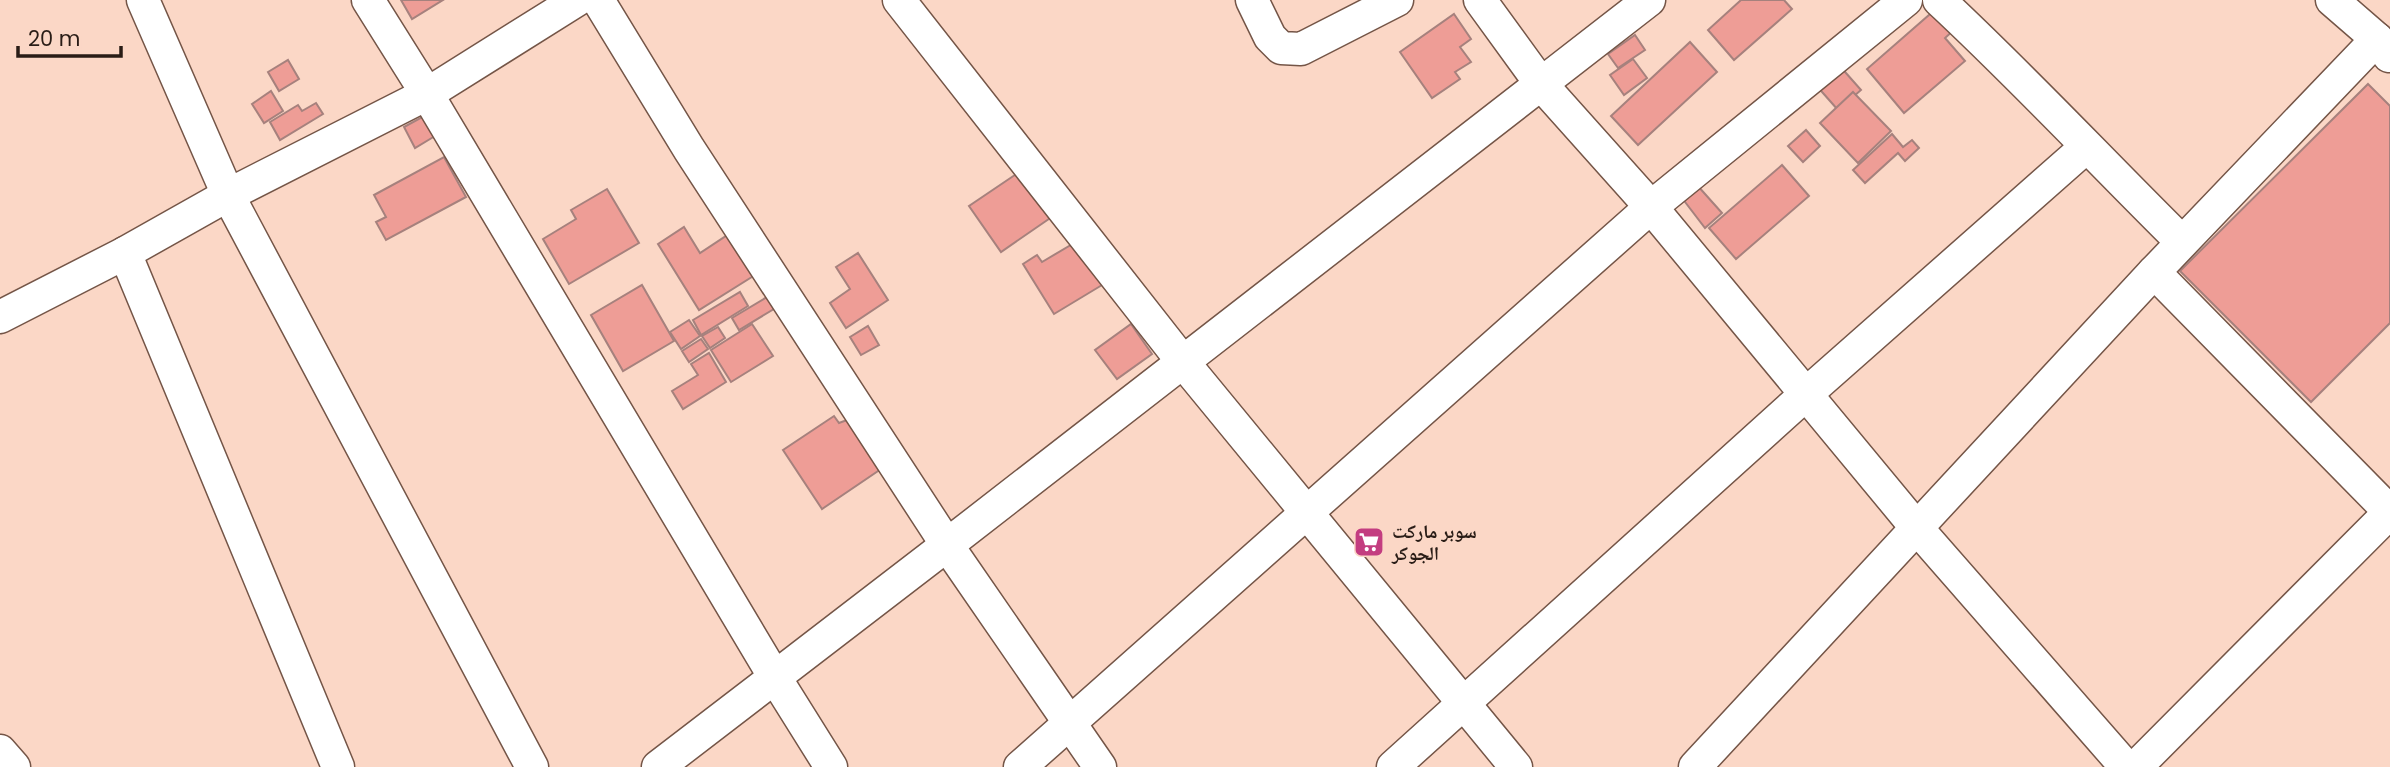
<svg xmlns="http://www.w3.org/2000/svg" width="2390" height="767" font-family="Poppins,'Noto Naskh Arabic',sans-serif">
	<style>
		.building { fill: #ee9d96; stroke: #a6817d; stroke-width: 2 }
		.lines { fill: none; stroke-linecap: round; stroke-linejoin: round }
		.minor-casing { stroke: #745547; stroke-width: 35 }
		.minor { stroke: #fff; stroke-width: 32 }
		.labels { text-anchor: middle; dominant-baseline: central; stroke-width: 5; stroke-linejoin: round; paint-order: stroke }
		.poi-label { font-size: 19px; font-weight: bold; fill: #291c16; stroke: #fbd7c6; text-anchor: start }
	</style>
	<rect width="100%" height="100%" fill="#fbd7c6"/>
	<g class="building">
		<polygon points="401,0 443,0 412,19"/>
		<polygon points="1741,0 1784,0 1792,9 1734,60 1708,30"/>
		<polygon points="1937,8 1955,29 1945,38 1965,61 1904,113 1867,69"/>
		<polygon points="1454,14 1471,39 1460,47 1471,62 1455,72 1460,79 1432,98 1400,52"/>
		<polygon points="1635,35 1645,50 1618,68 1608,54"/>
		<polygon points="1690,42 1717,72 1638,145 1611,116"/>
		<polygon points="1633,59 1647,78 1624,95 1610,75"/>
		<polygon points="288,60 299,79 279,91 268,72"/>
		<polygon points="1838,64 1861,90 1838,110 1815,84"/>
		<polygon points="2368,84 2390,106 2390,323 2311,402 2180,271"/>
		<polygon points="271,91 283,111 264,123 252,104"/>
		<polygon points="1853,92 1891,131 1858,163 1820,123"/>
		<polygon points="316,103 323,114 280,140 270,122 298,105 302,111"/>
		<polygon points="424,116 435,136 415,148 404,127"/>
		<polygon points="1806,130 1820,146 1803,162 1788,146"/>
		<polygon points="1892,134 1903,147 1912,140 1919,148 1905,161 1898,153 1865,183 1853,170"/>
		<polygon points="444,157 466,197 386,240 376,222 386,217 374,195"/>
		<polygon points="1040,158 1072,203 1001,252 969,206"/>
		<polygon points="1782,165 1809,196 1736,259 1709,228"/>
		<polygon points="1697,185 1722,213 1705,228 1682,198"/>
		<polygon points="607,189 639,243 569,284 543,239 576,219 571,210"/>
		<polygon points="684,227 700,253 729,234 755,275 699,310 658,244"/>
		<polygon points="1091,233 1117,276 1054,314 1023,264 1037,255 1042,262"/>
		<polygon points="858,253 888,300 846,328 830,303 850,289 836,267"/>
		<polygon points="642,285 674,341 623,371 591,315"/>
		<polygon points="740,292 748,306 701,335 693,320"/>
		<polygon points="772,294 779,306 739,330 732,318"/>
		<polygon points="689,320 700,336 681,349 670,332"/>
		<polygon points="752,324 773,356 731,382 711,350"/>
		<polygon points="1131,324 1152,354 1117,379 1095,350"/>
		<polygon points="868,326 879,345 861,355 850,337"/>
		<polygon points="718,327 725,338 710,348 702,336"/>
		<polygon points="701,339 708,349 689,362 682,351"/>
		<polygon points="709,353 726,382 683,409 672,391 698,375 691,364"/>
		<polygon points="834,416 839,423 847,420 881,469 822,509 783,450"/>
	</g>
	<g class="lines">
		<g class="minor-casing">
			<g id="minor">
				<polyline points="143,0 228,195 532,767"/>
				<polyline points="368,0 427,94 774,676 831,767"/>
				<polyline points="598,0 689,149 947,545 1100,767"/>
				<polyline points="899,0 1183,362 1516,767"/>
				<polyline points="1252,0 1270,37 1281,48 1301,49 1397,0"/>
				<polyline points="1480,0 1541,84 1651,207 1916,527 2126,767"/>
				<path d="M 1939,0 C 2023,78 2101,162 2182,242"/>
				<polyline points="2332,0 2377,39 2389,56"/>
				<polyline points="125,253 338,767"/>
				<polyline points="2154,272 2390,512"/>
				<polyline points="0,317 125,253 228,195 427,94 577,0"/>
				<polyline points="0,751 14,767"/>
				<polyline points="658,767 947,545 1649,0"/>
				<polyline points="1020,767 1651,207 1906,0"/>
				<polyline points="1393,767 1805,395 2086,147"/>
				<polyline points="1695,767 2154,272 2377,39"/>
				<polyline points="2136,767 2390,512"/>
			</g>
		</g>
		<use href="#minor" class="minor"/>
	</g>
	<defs>
		<g id="supermarket-square" transform="scale(1.575)"><rect x="-9" y="-9" width="18" height="18" rx="4" fill="#c33d80" stroke="#fbd7c6"/><path d="M-6-5.5h2.5l.6 2H6L4.5 2H-2.5L-4.4-4H-6ZM-1.5 3.2a1.3 1.3 0 1 0 .1 0ZM3 3.2a1.3 1.3 0 1 0 .1 0Z" fill="#fff"/></g>
	</defs>
	<g fill-rule="evenodd">
		<use href="#supermarket-square" x="1369" y="542"/>
	</g>
	<g class="labels">
		<g class="poi-label">
			<text x="1392" y="531">سوبر ماركت<tspan x="1392" dy="22">الجوكر</tspan></text>
		</g>
	</g>
	<path d="M18 46v10h103v-10" fill="none" stroke="#291c16" stroke-width="3.5"/>
	<text x="28" y="46" font-size="21" fill="#291c16" stroke="#fbd7c6" stroke-width="5" paint-order="stroke">20 m</text>
</svg>
